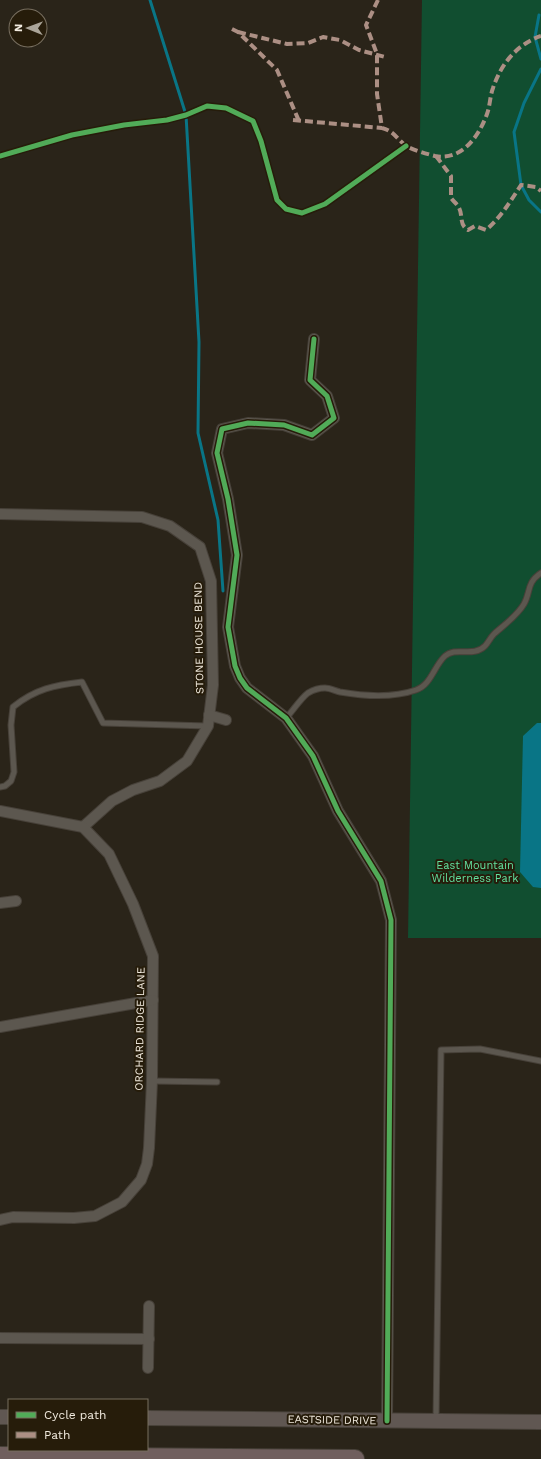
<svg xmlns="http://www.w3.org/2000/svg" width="541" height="1459" font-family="'Work Sans',sans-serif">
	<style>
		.green { fill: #114e30 }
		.water { fill: #097586 }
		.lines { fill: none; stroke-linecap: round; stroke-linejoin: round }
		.stream { stroke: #097586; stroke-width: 3 }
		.lane-casing { stroke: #474139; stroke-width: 7 }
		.street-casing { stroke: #474139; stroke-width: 12 }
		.secondary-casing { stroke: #474139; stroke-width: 16 }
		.highway-casing { stroke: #474139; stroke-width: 20 }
		.lane { stroke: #5c574f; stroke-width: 5 }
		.street { stroke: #5c574f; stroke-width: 10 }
		.secondary { stroke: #605752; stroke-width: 14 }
		.highway { stroke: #705f5e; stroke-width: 18 }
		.quiet { stroke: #ac8f84; stroke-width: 4; stroke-dasharray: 8 4; stroke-linecap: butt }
		.cycleway-casing { stroke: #261c0a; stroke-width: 8 }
		.cycleway { stroke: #51ab58; stroke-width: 5 }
		.labels { text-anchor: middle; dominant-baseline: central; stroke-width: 4; stroke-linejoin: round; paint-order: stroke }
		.street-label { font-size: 11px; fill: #f1eade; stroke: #261c0a }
		.park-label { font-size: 11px; fill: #62e2a0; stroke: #261c0a }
	</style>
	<rect width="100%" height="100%" fill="#2a2419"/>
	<polygon class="green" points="422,0 541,0 541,938 408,938"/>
	<polygon class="water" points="537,723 541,723 541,888 533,887 520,872 523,736"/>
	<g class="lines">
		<g class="stream">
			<polyline points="150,0 186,115 199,342 198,433 218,520 223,591"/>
			<polyline points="539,15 535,37 541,59"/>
			<polyline points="541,69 524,103 514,132 521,185 529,200 541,212"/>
		</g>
		<g class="lane-casing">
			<g id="lane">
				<path d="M 286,718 C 293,711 300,699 308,693 C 313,690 320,688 325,688 C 330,688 335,691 340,692 C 363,696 393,698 416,690 C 431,685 434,666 445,656 C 456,646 473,658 485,646 C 488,643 490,638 494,634 C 504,625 517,616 524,604 C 531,592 526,583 541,573"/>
				<path d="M 0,787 L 5,786 L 11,781 L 14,772 L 11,725 L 13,707 C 35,689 55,685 82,682 L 103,723 L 208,726"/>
				<polyline points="152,1081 217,1082"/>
				<polyline points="436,1420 441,1050 480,1049 541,1061"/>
			</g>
		</g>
		<g class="street-casing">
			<g id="street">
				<polyline points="314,339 310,380 327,396 334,418 312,435 284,425 248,423 222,429 217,453 228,499 237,555 228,627 235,666 240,678 247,688 286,718 313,756 338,811 381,881 391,920 387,1421"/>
				<polyline points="0,514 142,517 170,526 200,547 211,581 213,685 208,726 187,761 160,781 133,790 112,801 83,827"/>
				<polyline points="209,715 226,720"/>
				<polyline points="0,811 83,827 109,854 133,904 153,956 152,1081 149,1148 147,1164 141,1180 122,1202 95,1216 74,1218 13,1217 0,1220"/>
				<polyline points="0,903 16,901"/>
				<polyline points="0,1027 153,1000"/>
				<polyline points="0,1338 149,1339"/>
				<polyline points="148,1368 149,1306"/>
			</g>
		</g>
		<g class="secondary-casing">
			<g id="secondary">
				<polyline points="0,1417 9,1417"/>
				<polyline points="147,1418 541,1422"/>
			</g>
		</g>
		<g class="highway-casing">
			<polyline id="highway" points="0,1456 355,1459"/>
		</g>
		<use href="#lane" class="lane"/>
		<use href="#street" class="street"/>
		<use href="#secondary" class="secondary"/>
		<use href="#highway" class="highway"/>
		<g class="quiet">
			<path d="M 378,0 L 366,25 L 377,54 L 377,94 L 382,128 C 394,131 397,139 406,146 C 413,150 427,154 435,156 C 462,161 479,136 487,114 C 490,106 490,96 493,88 C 501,64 517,44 541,36"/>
			<polyline points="232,29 238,32 277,70 299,121"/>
			<polyline points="238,32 287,44 308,43 323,37 340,40 359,50 385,57"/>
			<polyline points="293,120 382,128"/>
			<path d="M 436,156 L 451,176 L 451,198 C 453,201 456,203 458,206 C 464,215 458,224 468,230 L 475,226 L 486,230 C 501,217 510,202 521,185 L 536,187 L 541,191"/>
		</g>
		<g class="cycleway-casing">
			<g id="cycleway">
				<polyline points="0,156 72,135 124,125 167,120 186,115 207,106 226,108 253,121 261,141 277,200 286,209 302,213 325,204 406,146"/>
				<polyline points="314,339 310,380 327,396 334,418 312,435 284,425 248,423 222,429 217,453 228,499 237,555 228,627 235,666 240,678 247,688 286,718 313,756 338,811 381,881 391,920 387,1421"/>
			</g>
		</g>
		<use href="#cycleway" class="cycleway"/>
	</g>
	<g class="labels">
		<g class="street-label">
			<text transform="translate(199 638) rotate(-91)">STONE HOUSE BEND</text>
			<text transform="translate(140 1029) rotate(-89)">ORCHARD RIDGE LANE</text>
			<text transform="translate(332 1420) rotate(1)">EASTSIDE DRIVE</text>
		</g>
		<g class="park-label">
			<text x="475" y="865">East Mountain<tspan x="475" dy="13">Wilderness Park</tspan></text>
		</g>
	</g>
	<rect x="8" y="1399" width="140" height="52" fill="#261c0a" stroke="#776e5f"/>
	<rect x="16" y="1412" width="20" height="6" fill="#51ab58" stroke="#776e5f"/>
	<text x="44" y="1419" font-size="12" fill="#f1eade">Cycle path</text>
	<rect x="16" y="1432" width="20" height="6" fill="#ac8f84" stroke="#776e5f"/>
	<text x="44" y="1439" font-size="12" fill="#f1eade">Path</text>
	<g transform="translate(28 28) rotate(271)"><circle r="19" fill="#261c0a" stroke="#776e5f"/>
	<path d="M0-3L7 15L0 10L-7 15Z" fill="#aba599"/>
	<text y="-6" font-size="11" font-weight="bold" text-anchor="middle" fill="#f1eade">N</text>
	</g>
</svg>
